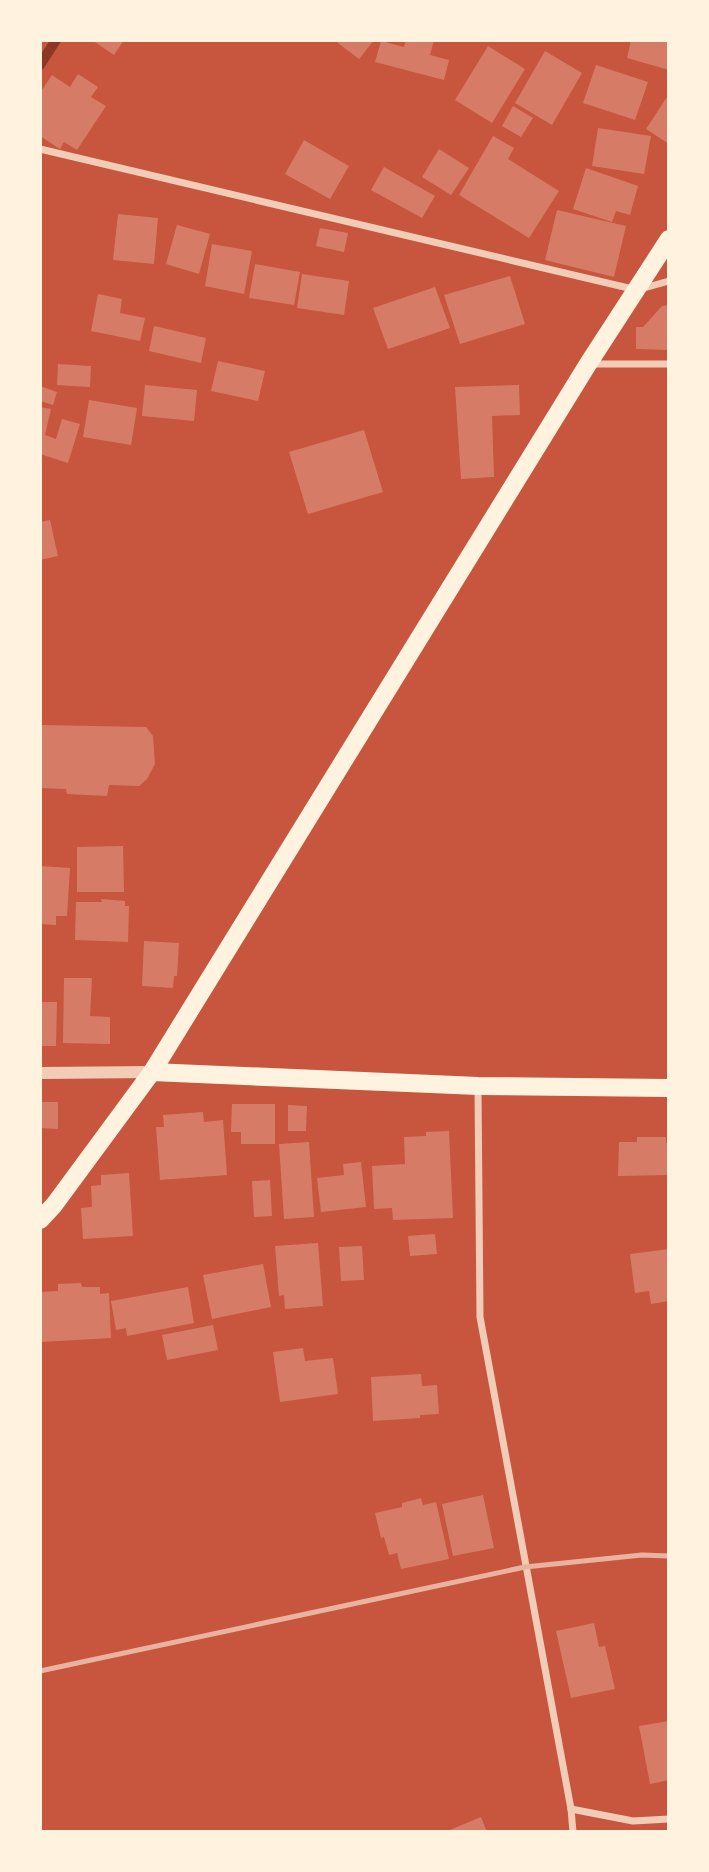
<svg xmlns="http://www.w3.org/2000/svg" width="709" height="1872" font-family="'Fira Sans Condensed',sans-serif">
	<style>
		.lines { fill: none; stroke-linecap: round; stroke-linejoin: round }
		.stream { stroke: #8f3625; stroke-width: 10 }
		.building { fill: #d67c66 }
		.minor { stroke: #f1ccb7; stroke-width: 7 }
		.tertiary { stroke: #f1ccb7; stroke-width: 12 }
		.primary { stroke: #fff3e0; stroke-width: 18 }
		.rail { stroke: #e9b49f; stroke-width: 5 }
	</style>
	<rect width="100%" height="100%" fill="#c8553d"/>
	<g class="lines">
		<polyline class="stream" points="40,65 56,40"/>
	</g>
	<g class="building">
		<polygon points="92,40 124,40 114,55"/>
		<polygon points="339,40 374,40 359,59 338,43"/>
		<polygon points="406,40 434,40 430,55 449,60 444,80 375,62 381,41 404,47"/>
		<polygon points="631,40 669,40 669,70 627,58"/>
		<polygon points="488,46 525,69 492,123 455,100"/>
		<polygon points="545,51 582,73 552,125 515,103"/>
		<polygon points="596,65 648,82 635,120 583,103"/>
		<polygon points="78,74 98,87 91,97 106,106 77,150 64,142 60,149 40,136 40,93 52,75 70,87"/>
		<polygon points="669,94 669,144 646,129"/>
		<polygon points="513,106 533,118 521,137 502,126"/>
		<polygon points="598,128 651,136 644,174 592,166"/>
		<polygon points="493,136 514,148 508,159 559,191 529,238 459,195"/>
		<polygon points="304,140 349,166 330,199 285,174"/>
		<polygon points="439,149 469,168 451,195 422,177"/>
		<polygon points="384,167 435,196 422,218 371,190"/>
		<polygon points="586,168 638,186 630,215 616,211 612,222 573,209"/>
		<polygon points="557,210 626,226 614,277 545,260"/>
		<polygon points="118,214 158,218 154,264 113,260"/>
		<polygon points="177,225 210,234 199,274 166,264"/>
		<polygon points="320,228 348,233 344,252 316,246"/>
		<polygon points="212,244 252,251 244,294 205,286"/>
		<polygon points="255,264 300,272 294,305 249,298"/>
		<polygon points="302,274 349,281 344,315 297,308"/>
		<polygon points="510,276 525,324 460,344 444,295"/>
		<polygon points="435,287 450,328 388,349 373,308"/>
		<polygon points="98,294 122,299 120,313 145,318 140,341 91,331"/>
		<polygon points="669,305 669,350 636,349 636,327 643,327 662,306"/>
		<polygon points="154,326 206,338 201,363 149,351"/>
		<polygon points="218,361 265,371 258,401 211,391"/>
		<polygon points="58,364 91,366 90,387 57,385"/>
		<polygon points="145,385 197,390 194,421 142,416"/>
		<polygon points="519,385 520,415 492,416 494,477 461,479 455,387"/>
		<polygon points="40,386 57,392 53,405 40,401"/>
		<polygon points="89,400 137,408 131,445 83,437"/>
		<polygon points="40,407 51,409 45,435 56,439 62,419 80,424 68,463 40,454"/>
		<polygon points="364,430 383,492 308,514 289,452"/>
		<polygon points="50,520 58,556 40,560 40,522"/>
		<polygon points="40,725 146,727 153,736 155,764 147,779 139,786 109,785 107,796 67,794 66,789 40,788"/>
		<polygon points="123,846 124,892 77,892 77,847"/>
		<polygon points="40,866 70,868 67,916 56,916 56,925 40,924"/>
		<polygon points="101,899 125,901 125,906 129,906 128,942 75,940 76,902 102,902"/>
		<polygon points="144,941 179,943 177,976 174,976 173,988 142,986"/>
		<polygon points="64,978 92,978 90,1016 110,1017 110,1044 63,1043"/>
		<polygon points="40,1002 57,1002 56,1046 40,1046"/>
		<polygon points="40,1102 58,1102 58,1129 40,1128"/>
		<polygon points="232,1104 275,1104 275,1144 241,1144 241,1132 231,1132"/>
		<polygon points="288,1105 307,1106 306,1131 288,1131"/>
		<polygon points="203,1112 204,1122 223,1120 227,1175 160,1180 156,1127 164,1127 163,1115"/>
		<polygon points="449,1131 453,1218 393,1220 392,1208 374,1209 372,1166 405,1164 404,1137 426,1136 426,1132"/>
		<polygon points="637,1137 666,1137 666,1143 669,1143 669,1175 618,1176 619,1142 637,1142"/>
		<polygon points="309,1142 314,1217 284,1219 279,1144"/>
		<polygon points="361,1162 366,1207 321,1212 317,1178 344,1175 343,1164"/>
		<polygon points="129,1173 133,1236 83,1239 81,1208 92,1207 91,1186 101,1185 101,1175"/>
		<polygon points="270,1180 272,1216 254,1217 252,1181"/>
		<polygon points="435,1234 437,1254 410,1256 408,1236"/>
		<polygon points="318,1243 323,1306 285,1309 284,1295 279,1296 275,1246"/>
		<polygon points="362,1246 364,1280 341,1281 339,1247"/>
		<polygon points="669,1249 669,1301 651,1304 649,1291 635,1293 630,1254"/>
		<polygon points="263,1264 271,1307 212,1319 203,1275"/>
		<polygon points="81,1283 82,1287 100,1287 100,1294 109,1293 111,1338 40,1342 40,1292 58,1291 58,1284"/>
		<polygon points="188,1287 194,1323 127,1336 126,1328 116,1330 111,1301"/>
		<polygon points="213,1325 218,1350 167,1360 162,1335"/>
		<polygon points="303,1348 305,1361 333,1358 338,1394 280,1402 273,1352"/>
		<polygon points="421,1374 422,1386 437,1385 439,1414 420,1415 420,1418 373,1421 371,1377"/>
		<polygon points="483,1495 494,1548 453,1556 442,1504"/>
		<polygon points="421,1498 423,1505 436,1502 449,1559 401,1569 397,1553 389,1555 384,1537 381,1538 375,1513 402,1507 402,1503"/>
		<polygon points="594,1623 599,1647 605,1646 615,1689 571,1698 556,1631"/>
		<polygon points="669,1721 669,1780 650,1784 639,1726"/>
		<polygon points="481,1817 487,1832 445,1832"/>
	</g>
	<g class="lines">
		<g class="minor">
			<polyline points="40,149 637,290 669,281"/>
			<polyline points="589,364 669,364"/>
			<polyline points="478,1087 480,1317 571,1809 573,1832"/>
			<polyline points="571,1809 633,1821 669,1819"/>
		</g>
		<polyline class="tertiary" points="40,1073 152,1072"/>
		<g class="primary">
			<polyline points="152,1072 478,1086 669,1088"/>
			<polyline points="40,1220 54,1205 152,1072 588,364 669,239"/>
		</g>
		<polyline class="rail" points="40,1671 525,1567 642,1555 669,1556"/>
	</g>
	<rect width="709" height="1872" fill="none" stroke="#fff3e0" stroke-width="84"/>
</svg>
